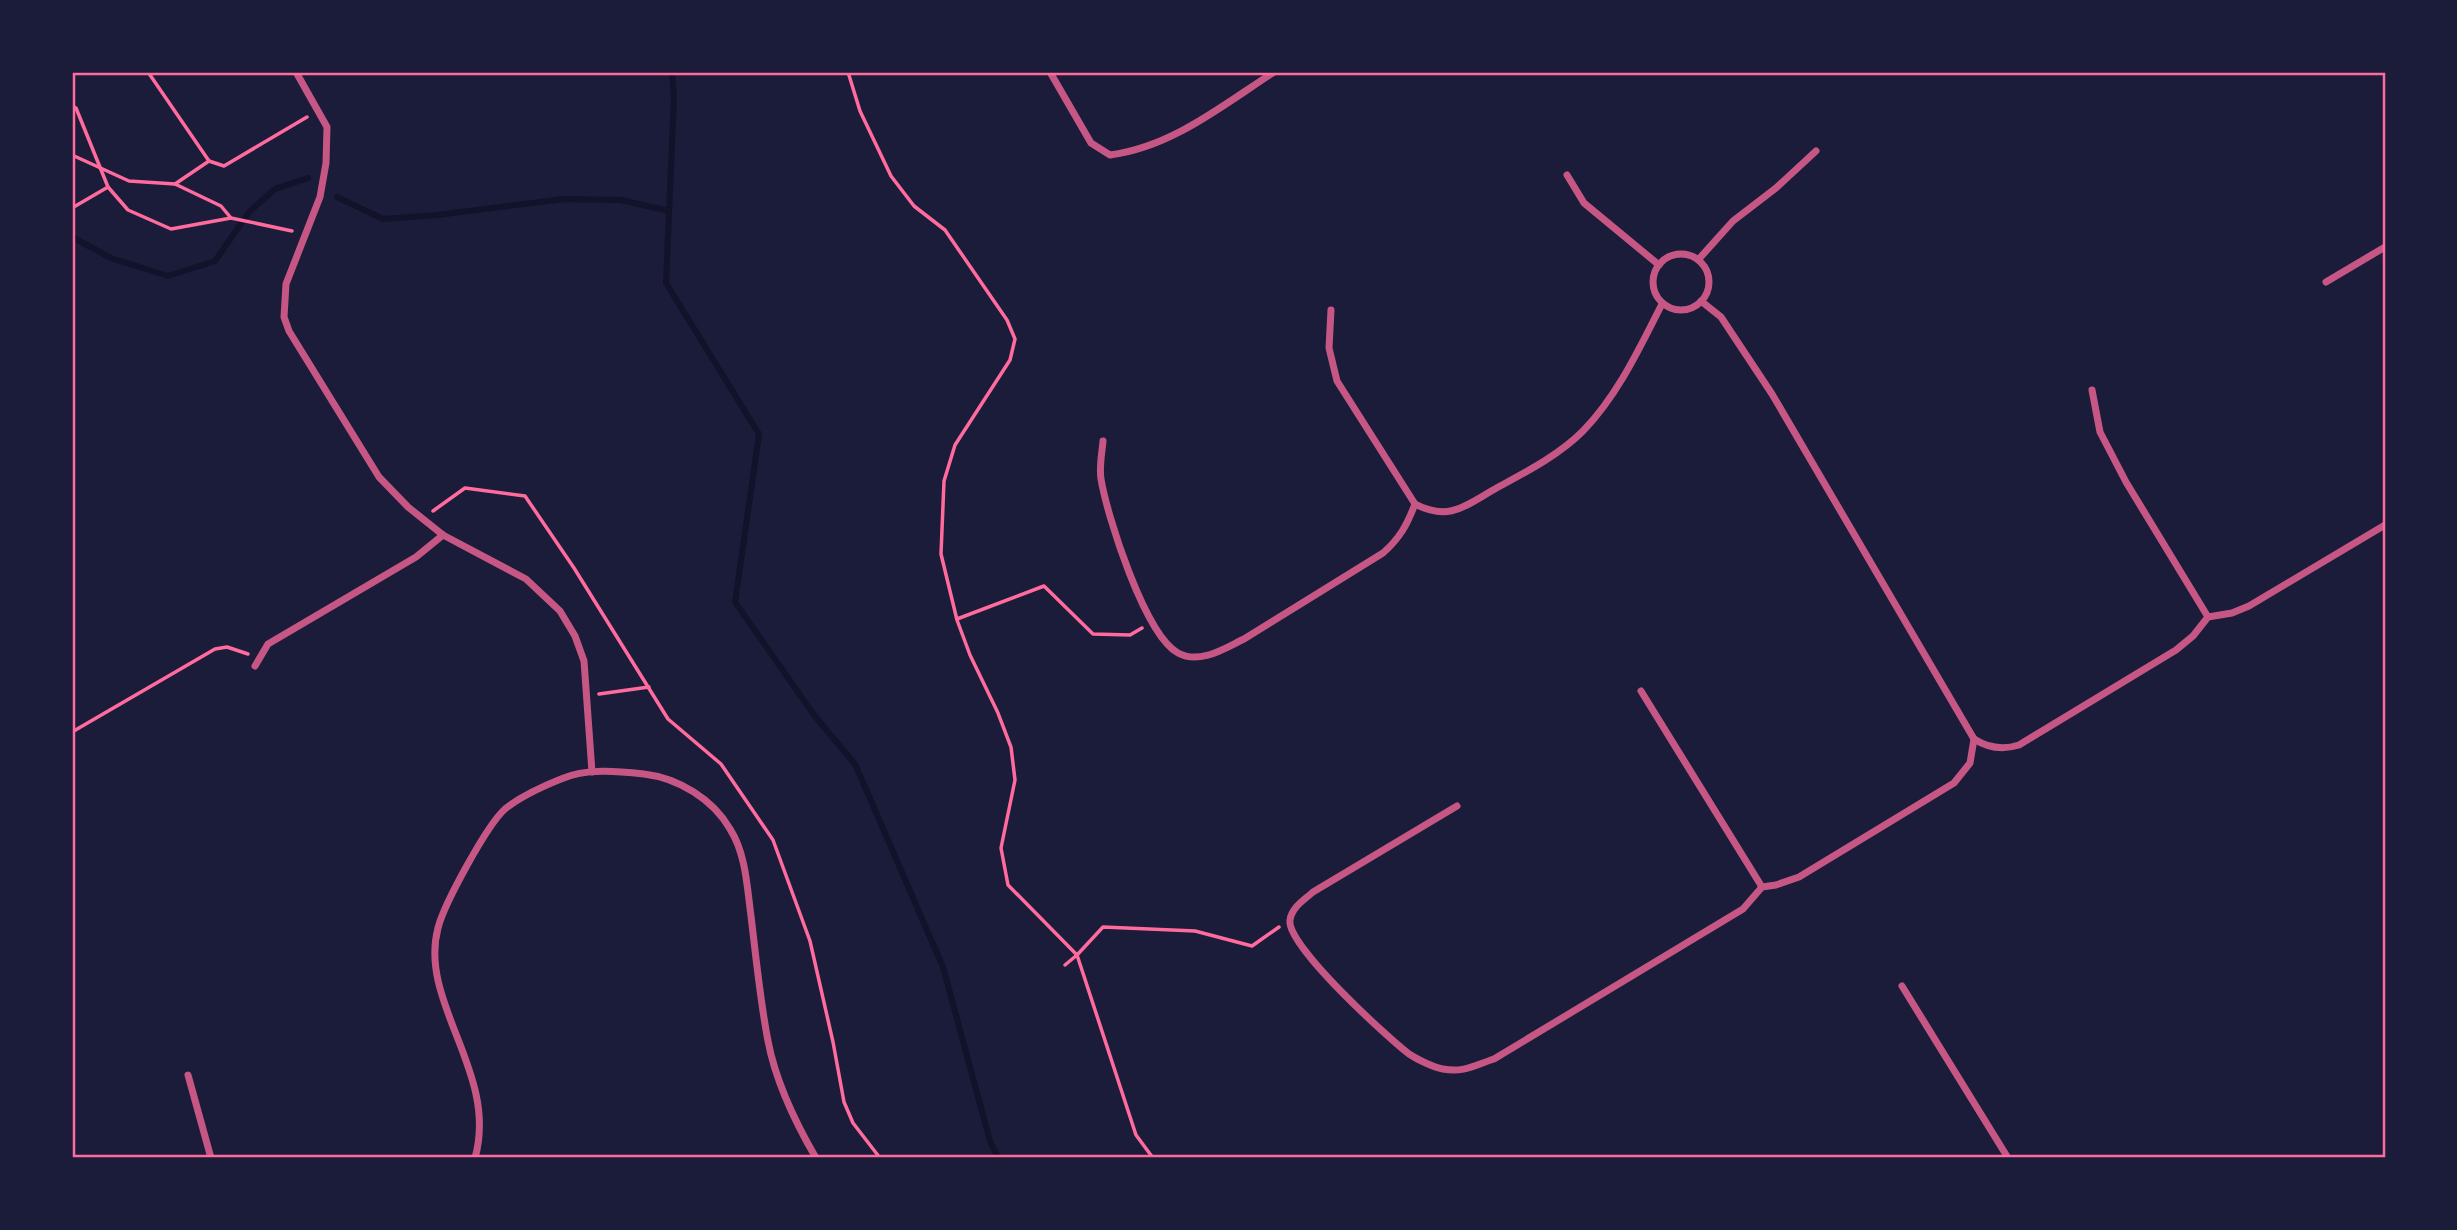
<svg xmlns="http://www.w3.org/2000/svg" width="2457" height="1230" font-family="'Open Sans',sans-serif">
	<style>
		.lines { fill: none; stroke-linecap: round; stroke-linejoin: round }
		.stream { stroke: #12122b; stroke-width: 6 }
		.path { stroke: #ff6b9d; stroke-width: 3.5 }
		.minor { stroke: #c65784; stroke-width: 7 }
		.neatline { fill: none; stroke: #ff6b9d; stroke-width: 2.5 }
	</style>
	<rect width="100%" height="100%" fill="#1b1b3a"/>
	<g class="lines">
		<g class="stream">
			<polyline points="672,72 674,97 666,283 759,434 735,602 814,715 855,764 943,967 990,1141 998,1158"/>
			<polyline points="337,197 383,219 437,215 564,199 621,200 669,211"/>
			<polyline points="72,237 111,258 168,276 215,261 249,212 275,189 308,178"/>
		</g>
		<g class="path">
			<polyline points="148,72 209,161 224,166 307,117"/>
			<polyline points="848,72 860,111 891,176 914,206 945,230 1007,320 1015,339 1010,360 955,445 944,481 941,554 957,620 970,655 998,713 1011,747 1015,780 1001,848 1008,885 1077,955 1136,1135 1153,1158"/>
			<polyline points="72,106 76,108 108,187 128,210 171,229 231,218 292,231"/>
			<polyline points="72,155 129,181 175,184 221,206 231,218"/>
			<polyline points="175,184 209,161"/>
			<polyline points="72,208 108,187"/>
			<polyline points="433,511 465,488 525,496 574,568 668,719 721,764 773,840 810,941 833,1042 844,1102 853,1123 880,1158"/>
			<polyline points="957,619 1044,586 1093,634 1130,635 1142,628"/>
			<polyline points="599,694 649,687"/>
			<polyline points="72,732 215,649 227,647 248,654"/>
			<polyline points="1065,965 1077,955 1103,927 1195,931 1252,946 1279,927"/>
		</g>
		<g class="minor">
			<polyline points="296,72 327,127 326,163 320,197 286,284 284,317 289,331 379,477 408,507 443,535 526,579 560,611 575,636 584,661 592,772"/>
			<path d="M 1050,72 L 1091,143 L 1110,155 C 1172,147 1223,105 1274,72"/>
			<polyline points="1567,175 1584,203 1659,265"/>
			<circle cx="1681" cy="282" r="28"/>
			<polyline points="1698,260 1733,221 1776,188 1816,151"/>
			<polyline points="2326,282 2385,247"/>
			<path d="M 1701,301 L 1721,317 L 1772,394 L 1974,739 C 1988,748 2003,750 2019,745 L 2176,650 L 2193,636 L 2208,617 L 2232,613 L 2249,606 L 2385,525"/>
			<polyline points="1331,310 1329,348 1337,381 1415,504"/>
			<polyline points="2092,390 2100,432 2126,482 2208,617"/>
			<path d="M 1103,441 C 1102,453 1099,467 1101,479 C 1107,516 1145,635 1178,653 C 1200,665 1225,648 1244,639 L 1383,553 C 1400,538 1407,525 1415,504 C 1448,521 1464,507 1493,490 C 1524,473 1558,456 1583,431 C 1618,395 1640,347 1662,304"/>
			<polyline points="255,666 268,644 416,557 443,535"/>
			<polyline points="1641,691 1762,887"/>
			<path d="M 1457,806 L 1313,892 C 1304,900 1292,907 1290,920 C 1286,945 1387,1037 1409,1054 C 1418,1060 1433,1067 1443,1069 C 1464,1073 1475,1065 1494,1059 L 1743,909 L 1762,887 L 1776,885 L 1799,877 L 1954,783 L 1970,763 L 1974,739"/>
			<polyline points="1902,986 2008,1158"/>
			<polyline points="188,1075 211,1158"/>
			<path d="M 475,1158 C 499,1073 418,1003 438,928 C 444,904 487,825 505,809 C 521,796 541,787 561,779 C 586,768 617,771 644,774 C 678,778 713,799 730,829 C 746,854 747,887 751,916 C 756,957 760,1000 768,1041 C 776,1083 795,1122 816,1158"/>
		</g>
	</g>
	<rect width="2457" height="1230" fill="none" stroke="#1b1b3a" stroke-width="147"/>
	<rect x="74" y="74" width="2310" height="1082" class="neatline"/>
</svg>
